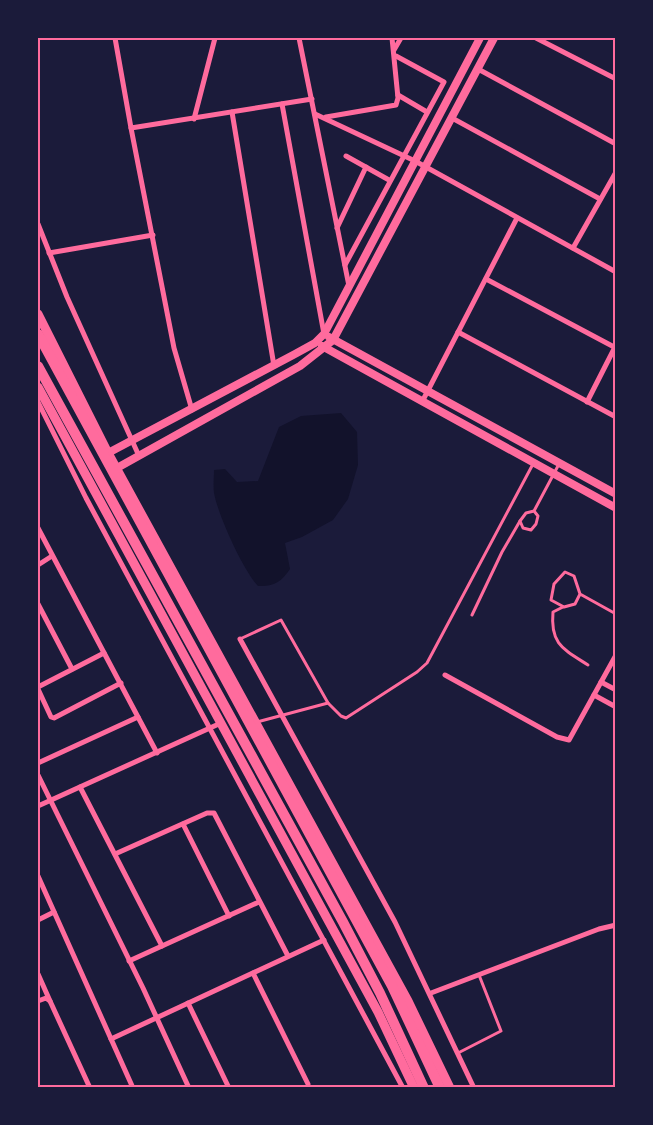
<svg xmlns="http://www.w3.org/2000/svg" width="653" height="1125" font-family="Overpass,sans-serif">
	<style>
		.water { fill: #12122b }
		.lines { fill: none; stroke-linecap: round; stroke-linejoin: round }
		.service { stroke: #ff6b9d; stroke-width: 3 }
		.minor { stroke: #ff6b9d; stroke-width: 5 }
		.tertiary { stroke: #ff6b9d; stroke-width: 8 }
		.primary { stroke: #ff6b9d; stroke-width: 9 }
		.trunk { stroke: #ff6b9d; stroke-width: 10 }
		.neatline { fill: none; stroke: #ff6b9d; stroke-width: 2 }
	</style>
	<rect width="100%" height="100%" fill="#1b1b3a"/>
	<path class="water" d="M 341,413 L 357,432 L 358,465 L 348,499 L 333,520 L 302,537 L 285,543 L 290,569 C 281,582 274,587 258,586 C 243,570 218,515 214,493 C 213,486 214,477 214,470 L 225,469 L 237,482 L 258,481 L 279,427 L 301,416 Z"/>
	<g class="lines">
		<g class="service">
			<polyline points="534,511 538,516 536,524 531,530 523,528 520,521 526,513 534,511 559,464"/>
			<polyline points="580,594 575,604 564,607 551,600 554,584 565,572 574,576 580,594 616,614"/>
			<path d="M 563,607 L 553,612 C 550,644 563,649 588,665"/>
			<polyline points="472,615 502,552 520,521"/>
			<polyline points="240,639 281,620 328,703"/>
			<polyline points="257,722 328,703 341,716 346,718 417,672 427,663 533,464"/>
			<polyline points="458,1053 501,1031 479,975"/>
		</g>
		<g class="minor">
			<polyline points="115,38 131,128 312,99"/>
			<polyline points="299,38 349,286"/>
			<polyline points="536,38 616,79"/>
			<polyline points="394,50 401,38"/>
			<polyline points="478,69 616,144"/>
			<polyline points="398,95 427,112"/>
			<polyline points="282,104 324,334"/>
			<polyline points="232,112 274,366"/>
			<polyline points="315,114 415,161 616,272"/>
			<polyline points="326,117 396,105 398,98 392,38"/>
			<polyline points="452,118 600,199"/>
			<polyline points="194,119 215,38"/>
			<polyline points="131,128 174,348 192,410"/>
			<polyline points="346,156 389,180"/>
			<polyline points="38,224 67,297 139,456"/>
			<polyline points="337,228 366,167"/>
			<polyline points="573,248 616,172"/>
			<polyline points="49,253 153,235"/>
			<polyline points="345,265 444,82 396,56"/>
			<polyline points="486,279 616,348"/>
			<polyline points="458,332 616,417"/>
			<polyline points="38,402 86,498 403,1088"/>
			<polyline points="422,402 517,218"/>
			<polyline points="587,402 615,347"/>
			<polyline points="38,528 157,753"/>
			<polyline points="38,565 52,556"/>
			<polyline points="38,604 72,669"/>
			<polyline points="240,639 395,922 474,1088"/>
			<polyline points="445,675 557,737 569,740 616,655"/>
			<polyline points="601,682 616,690"/>
			<polyline points="38,687 104,653"/>
			<polyline points="38,689 51,717 54,718 121,683"/>
			<polyline points="594,695 616,707"/>
			<polyline points="38,763 138,717"/>
			<polyline points="38,775 143,988 189,1088"/>
			<polyline points="80,787 162,946"/>
			<polyline points="38,806 221,723"/>
			<polyline points="183,824 229,916"/>
			<polyline points="115,854 207,813 214,813 288,956"/>
			<polyline points="38,876 133,1088"/>
			<polyline points="38,920 54,912"/>
			<polyline points="129,961 259,902"/>
			<polyline points="253,973 308,1084"/>
			<polyline points="38,974 50,1001"/>
			<polyline points="431,993 599,929 616,925"/>
			<polyline points="38,1001 46,998 50,1001 90,1088"/>
			<polyline points="188,1003 229,1088"/>
			<polyline points="111,1039 324,940"/>
		</g>
		<g class="tertiary">
			<polyline points="329,337 616,494"/>
			<polyline points="322,346 616,508"/>
			<polyline points="108,453 295,354 315,343 324,334 480,38"/>
			<polyline points="117,468 300,366 333,340 494,38"/>
		</g>
		<g class="primary">
			<polyline points="38,314 108,453 408,1001 450,1088"/>
			<polyline points="38,387 378,1012 414,1088"/>
		</g>
		<g class="trunk">
			<polyline points="38,334 392,986 440,1088"/>
			<polyline points="38,366 343,922 380,993 424,1088"/>
		</g>
	</g>
	<rect width="653" height="1125" fill="none" stroke="#1b1b3a" stroke-width="78"/>
	<rect x="39" y="39" width="575" height="1047" class="neatline"/>
</svg>
